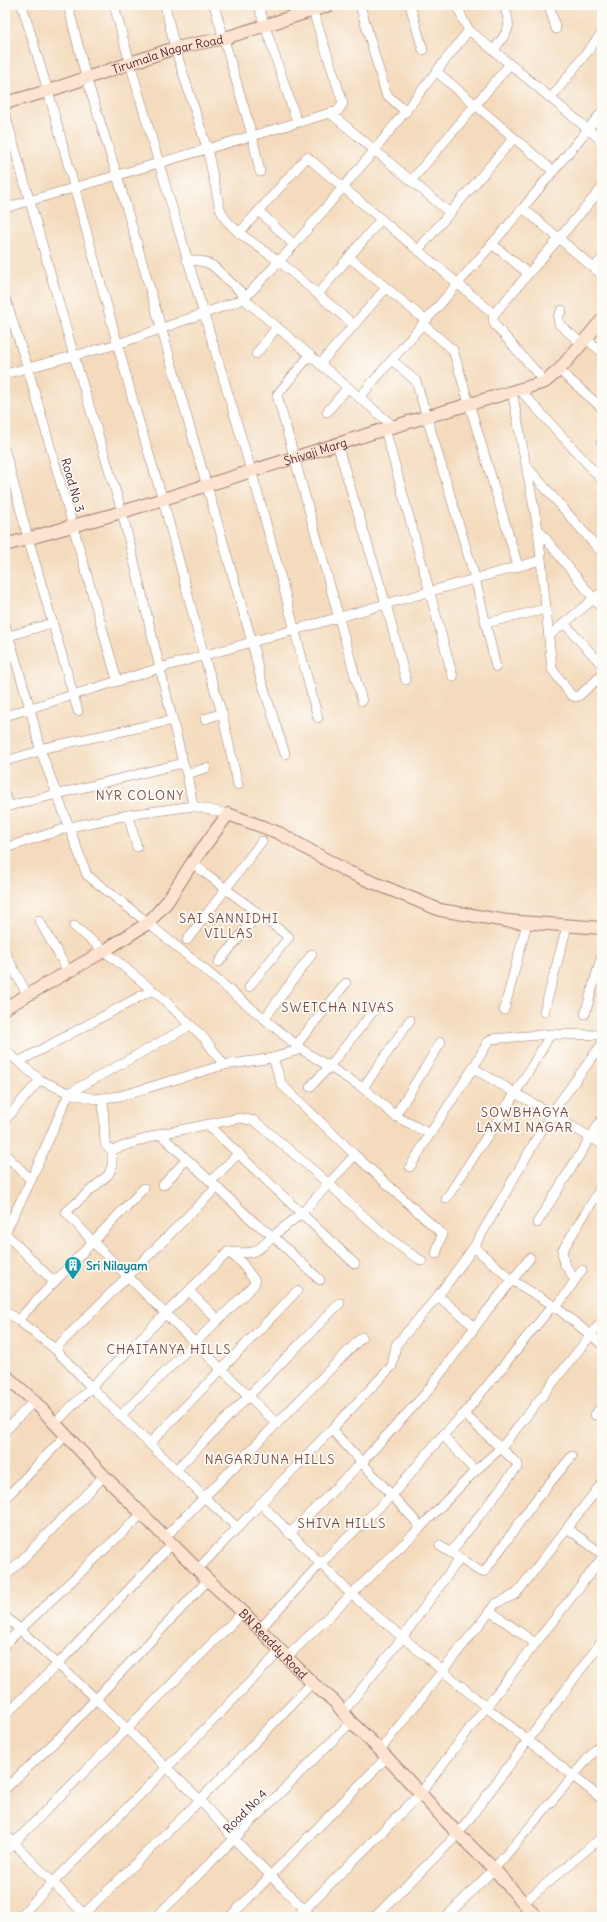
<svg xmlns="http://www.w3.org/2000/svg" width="607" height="1922" font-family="Delius,sans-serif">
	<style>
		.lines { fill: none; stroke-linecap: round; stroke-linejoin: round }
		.street-casing { stroke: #9f7d74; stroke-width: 10 }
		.secondary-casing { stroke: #9f7d74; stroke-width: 14 }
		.street { stroke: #fff; stroke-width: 9 }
		.secondary { stroke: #fde4d1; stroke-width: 12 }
		.labels { text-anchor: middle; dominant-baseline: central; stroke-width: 3.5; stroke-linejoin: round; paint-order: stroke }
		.street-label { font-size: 12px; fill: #4a1f2b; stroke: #fdfcf7 }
		.culture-label { font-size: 12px; font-weight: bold; fill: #0d838f; stroke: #fdfcf7; text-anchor: start }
		.neighbourhood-label { font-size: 13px; letter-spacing: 1px; fill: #7f504b; stroke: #fdfcf7 }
	</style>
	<rect width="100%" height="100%" fill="#fdfcf7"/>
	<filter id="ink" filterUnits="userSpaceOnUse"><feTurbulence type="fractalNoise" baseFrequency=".025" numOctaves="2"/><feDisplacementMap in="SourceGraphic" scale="8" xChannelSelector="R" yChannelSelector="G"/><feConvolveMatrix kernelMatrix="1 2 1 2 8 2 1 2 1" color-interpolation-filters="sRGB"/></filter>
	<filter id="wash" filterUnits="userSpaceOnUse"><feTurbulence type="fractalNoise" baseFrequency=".012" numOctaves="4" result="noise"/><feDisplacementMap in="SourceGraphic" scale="16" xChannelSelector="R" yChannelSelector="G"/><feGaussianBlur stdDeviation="0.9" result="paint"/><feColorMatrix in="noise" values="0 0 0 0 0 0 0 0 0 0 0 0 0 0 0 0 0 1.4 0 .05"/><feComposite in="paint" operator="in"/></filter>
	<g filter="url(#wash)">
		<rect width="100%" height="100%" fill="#f4dbbe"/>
	</g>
	<g filter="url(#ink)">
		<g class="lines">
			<g class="street-casing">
				<g id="street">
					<polyline points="22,5 48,91 137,415 163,500 204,656 222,713 238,785"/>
					<polyline points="68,5 86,77 117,175 252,642 260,676 285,754"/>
					<path d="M 114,5 C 156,161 205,315 251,470 C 275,552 296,636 318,718"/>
					<polyline points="165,5 175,48 207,148 220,209 226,220 239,233"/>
					<polyline points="214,5 252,135 260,172"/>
					<polyline points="258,5 297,122"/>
					<polyline points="311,5 343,103 338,111 330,113 450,213"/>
					<polyline points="360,5 386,94 406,112"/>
					<polyline points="410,5 423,50"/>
					<polyline points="457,5 463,20 469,30 602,141"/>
					<polyline points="549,5 556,29"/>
					<path d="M 494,50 C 508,29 513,31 504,5"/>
					<polyline points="437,72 553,171"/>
					<polyline points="551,98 602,33"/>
					<polyline points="5,114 74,356 122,512 183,763 187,774 193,806 228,814"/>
					<polyline points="411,181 510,64"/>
					<polyline points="5,208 330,113"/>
					<polyline points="523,208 602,275"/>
					<polyline points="259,211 294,245"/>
					<polyline points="492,244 528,273"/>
					<polyline points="418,250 514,138"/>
					<polyline points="349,257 425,320 426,327 453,350 518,566"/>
					<polyline points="186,259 205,262 213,266 242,293 244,299 393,426"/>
					<polyline points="594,268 602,258"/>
					<polyline points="318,294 381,219"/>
					<polyline points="5,297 28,369 117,680"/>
					<polyline points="562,310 558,317 559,324 581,343"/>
					<polyline points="494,314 602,188"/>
					<polyline points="354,325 280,262 239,233 307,157 494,314 493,320 495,325 545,382"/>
					<polyline points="585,338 602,352"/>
					<polyline points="256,354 277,327"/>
					<polyline points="310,355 277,395 362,701"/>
					<polyline points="392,360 416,381 475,578 496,667"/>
					<polyline points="320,364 386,288"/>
					<polyline points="559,370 602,408"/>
					<polyline points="5,374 118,344 244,299 294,245 374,151 469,30"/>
					<polyline points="519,389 602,480"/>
					<polyline points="512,391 538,529 552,669 571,695 576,697 580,695 602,675"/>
					<polyline points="359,398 523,208 602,112"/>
					<polyline points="327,412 348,387"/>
					<polyline points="385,429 453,677"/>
					<polyline points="601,442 602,441"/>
					<polyline points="337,444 386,604 406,680"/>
					<polyline points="5,451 28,538 78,711"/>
					<polyline points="528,468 602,553"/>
					<polyline points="538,529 602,609"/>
					<polyline points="486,623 546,609"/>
					<polyline points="564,623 602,665"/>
					<polyline points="5,624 30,708 40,749 87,875 148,923 301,1049 363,1088 395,1116 430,1134 473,1068 602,1144"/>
					<polyline points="550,635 602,592"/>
					<polyline points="9,636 52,623"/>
					<polyline points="5,716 160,668 541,560"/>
					<polyline points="205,719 222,713"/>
					<polyline points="40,749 173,720"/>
					<polyline points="5,761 40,751"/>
					<polyline points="187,774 206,768"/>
					<polyline points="5,795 9,806"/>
					<polyline points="5,807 183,763"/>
					<polyline points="128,815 137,847"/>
					<polyline points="5,848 70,827 128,815 193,806"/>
					<polyline points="192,863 289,937 249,987"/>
					<polyline points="39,920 68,971"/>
					<polyline points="74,926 162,998 204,1038 224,1065 273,1058 301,1049"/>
					<polyline points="187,940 262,841"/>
					<polyline points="5,953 27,994"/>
					<polyline points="219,962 258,914"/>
					<polyline points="504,1010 527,923"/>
					<polyline points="544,1012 567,926"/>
					<polyline points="585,1014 602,955"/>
					<polyline points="265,1018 312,954"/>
					<polyline points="297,1044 346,983"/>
					<polyline points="5,1050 40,1080 69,1093 95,1099 120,1096 224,1065"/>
					<polyline points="273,1058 282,1085 355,1155"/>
					<polyline points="20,1061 152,990"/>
					<polyline points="473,1068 488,1042 492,1039 551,1034 602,1035"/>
					<polyline points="310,1087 328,1068 376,1008"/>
					<polyline points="363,1088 410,1020"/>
					<path d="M 103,1098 L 105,1145 L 112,1150 L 160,1134 L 240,1118 L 255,1121 C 280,1142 305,1163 330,1185 C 360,1212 387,1240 422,1261"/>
					<polyline points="395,1116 441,1042"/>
					<polyline points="5,1120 40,1080"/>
					<polyline points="208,1125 355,1264"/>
					<polyline points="160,1134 254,1222 273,1236 302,1213 355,1155 442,1234 436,1254"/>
					<polyline points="112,1150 112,1166 109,1174 66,1212 92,1241 277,1424"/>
					<polyline points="5,1154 31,1180"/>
					<polyline points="410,1167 430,1134"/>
					<polyline points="211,1181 239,1153"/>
					<polyline points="163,1185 187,1159"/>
					<polyline points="144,1188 18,1320 55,1349 91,1387 204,1497 238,1528"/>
					<polyline points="446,1199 516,1092 551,1034"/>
					<polyline points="537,1223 602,1119"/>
					<polyline points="474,1247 513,1281 553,1305 602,1344"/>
					<polyline points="575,1280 564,1263 562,1251 602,1186"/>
					<polyline points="54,1282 5,1233 31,1180 69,1093 191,1025"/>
					<polyline points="189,1291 218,1320"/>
					<polyline points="438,1296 475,1327"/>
					<polyline points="556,1308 582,1270"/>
					<polyline points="5,1311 18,1320"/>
					<polyline points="55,1349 217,1187"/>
					<polyline points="121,1415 254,1285 255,1281 241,1262 228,1252"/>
					<polyline points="595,1415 602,1406"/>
					<path d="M 55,1423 L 228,1252 C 254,1254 255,1254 273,1236 L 320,1280"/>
					<polyline points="332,1430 421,1527"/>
					<polyline points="5,1431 34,1401"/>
					<polyline points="150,1443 297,1291"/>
					<polyline points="176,1470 340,1303"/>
					<polyline points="475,1471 501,1448 602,1321"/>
					<polyline points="5,1499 66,1435"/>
					<polyline points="260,1503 352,1595 486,1707 602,1558"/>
					<polyline points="567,1528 602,1554"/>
					<polyline points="289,1534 362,1462 426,1393 487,1311 530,1258"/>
					<polyline points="166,1536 362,1337"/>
					<polyline points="440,1546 478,1570 482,1572 485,1571 534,1502 572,1456"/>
					<polyline points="451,1552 518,1466 518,1464 464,1414"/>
					<polyline points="198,1569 392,1366 396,1345 438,1296 474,1247 551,1114 602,1044"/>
					<polyline points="5,1577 104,1476"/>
					<polyline points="490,1611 535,1643"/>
					<polyline points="5,1616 96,1699 200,1800 234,1839 312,1917"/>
					<polyline points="260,1629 320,1564 392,1495 443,1435 464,1414 553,1305"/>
					<polyline points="5,1644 143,1513"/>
					<polyline points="287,1657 421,1527 475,1471 443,1435"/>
					<polyline points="343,1712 402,1638 460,1558"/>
					<polyline points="5,1715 57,1665 172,1544"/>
					<polyline points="380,1750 490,1611 495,1604 516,1594 602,1483"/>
					<polyline points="5,1789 60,1737 208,1580"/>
					<polyline points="5,1834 87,1917"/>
					<polyline points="5,1852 243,1612"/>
					<polyline points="523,1903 602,1837"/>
					<polyline points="84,1914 200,1800 312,1683"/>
					<polyline points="19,1917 195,1739 281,1650"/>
					<polyline points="156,1917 351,1722"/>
					<polyline points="230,1917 386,1758"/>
					<polyline points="297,1917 420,1794 486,1707 602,1799"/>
					<polyline points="375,1917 458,1834 602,1641"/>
					<polyline points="446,1917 494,1869 602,1742"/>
				</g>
			</g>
			<g class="secondary-casing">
				<g id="secondary">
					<path id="s1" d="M 5,103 L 48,91 L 175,48 L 225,38 L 330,5"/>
					<path id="s2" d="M 5,545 L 122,512 L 385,429 L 545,382 L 559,370 L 602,320"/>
					<polyline points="5,1008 104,951 148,923 167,902 192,863 228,814 279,833 348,872 440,910 507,921 602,928"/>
					<path id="s3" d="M 5,1375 L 34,1401 L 104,1476 L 208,1580 L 243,1612 L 312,1683 L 335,1702 L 351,1722 L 380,1750 L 458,1834 L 494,1869 L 536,1917"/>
				</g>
			</g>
			<use href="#street" class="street"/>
			<use href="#secondary" class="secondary"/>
		</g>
	</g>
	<defs>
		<g id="building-pin" transform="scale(0.9)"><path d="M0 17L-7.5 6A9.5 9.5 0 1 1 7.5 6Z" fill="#0f9aa8" stroke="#fdfcf7"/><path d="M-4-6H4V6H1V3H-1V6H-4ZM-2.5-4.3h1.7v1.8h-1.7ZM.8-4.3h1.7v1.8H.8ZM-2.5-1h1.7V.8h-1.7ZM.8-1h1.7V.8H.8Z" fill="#fff"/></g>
	</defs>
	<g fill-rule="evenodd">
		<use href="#building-pin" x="73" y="1265"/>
	</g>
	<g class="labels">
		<g class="street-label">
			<text stroke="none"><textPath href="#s1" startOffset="170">Tirumala Nagar Road</textPath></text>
			<text stroke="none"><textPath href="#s2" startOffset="324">Shivaji Marg</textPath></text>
			<text transform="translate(73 485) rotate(74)">Road No 3</text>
			<text stroke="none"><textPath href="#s3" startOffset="380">BN Readdy Road</textPath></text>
			<text transform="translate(245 1811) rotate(-45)">Road No 4</text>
		</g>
		<g class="culture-label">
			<text x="86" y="1265">Sri Nilayam</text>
		</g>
		<g class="neighbourhood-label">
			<text x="140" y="795">NYR COLONY</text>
			<text x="229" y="918">SAI SANNIDHI<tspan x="229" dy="15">VILLAS</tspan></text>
			<text x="338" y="1007">SWETCHA NIVAS</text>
			<text x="525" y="1112">SOWBHAGYA<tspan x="525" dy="15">LAXMI NAGAR</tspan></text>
			<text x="169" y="1349">CHAITANYA HILLS</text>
			<text x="270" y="1459">NAGARJUNA HILLS</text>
			<text x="342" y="1523">SHIVA HILLS</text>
		</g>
	</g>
	<rect width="607" height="1922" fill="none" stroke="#fdfcf7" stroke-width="20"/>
</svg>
